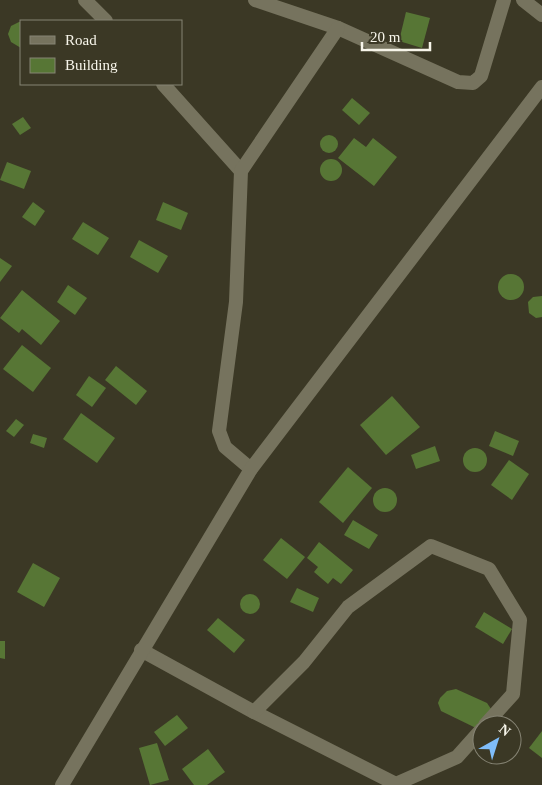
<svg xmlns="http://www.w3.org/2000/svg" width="542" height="785" font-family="Georgia,serif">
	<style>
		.building { fill: #577635 }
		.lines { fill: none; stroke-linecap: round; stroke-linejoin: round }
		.minor { stroke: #76735e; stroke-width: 14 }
	</style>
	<rect width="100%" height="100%" fill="#3b3825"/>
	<g class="building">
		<polygon points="406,12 430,18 422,48 399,41"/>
		<polygon points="19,22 21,22 21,48 11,42 8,34 11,26"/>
		<polygon points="352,98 370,113 359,125 342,110"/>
		<polygon points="23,117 31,128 20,135 12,124"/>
		<circle cx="329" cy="144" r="9"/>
		<polygon points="354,138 366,147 373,138 397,157 374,186 338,158"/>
		<circle cx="331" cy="170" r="11"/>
		<polygon points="7,162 31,171 24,189 0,180"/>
		<polygon points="33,202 45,211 35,226 22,217"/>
		<polygon points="163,202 188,213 181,230 156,220"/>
		<polygon points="83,222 109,238 98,255 72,239"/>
		<polygon points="139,240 168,256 158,273 130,257"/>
		<polygon points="0,258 12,266 0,282"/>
		<circle cx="511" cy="287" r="13"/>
		<polygon points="68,285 87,298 75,315 57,302"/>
		<polygon points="22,290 60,321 41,345 22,329 19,333 0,318"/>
		<polygon points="542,296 542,317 536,318 529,313 528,302 533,297"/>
		<polygon points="22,345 51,368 33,392 3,369"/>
		<polygon points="116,366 147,391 136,405 105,380"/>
		<polygon points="89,376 106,388 92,407 76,395"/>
		<polygon points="392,396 420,427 386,455 360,425"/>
		<polygon points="81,413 115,438 97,463 63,439"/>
		<polygon points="16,419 24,425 14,437 6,431"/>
		<polygon points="495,431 519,441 513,456 489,446"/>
		<polygon points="33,434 47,438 44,448 30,443"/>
		<polygon points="435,446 440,461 416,469 411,455"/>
		<circle cx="475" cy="460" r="12"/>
		<polygon points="509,460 529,474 512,500 491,485"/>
		<polygon points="348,467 372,488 343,523 319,502"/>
		<circle cx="385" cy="500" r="12"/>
		<polygon points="353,520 378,535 369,549 344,535"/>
		<polygon points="281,538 305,557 287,579 263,560"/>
		<polygon points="319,542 353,570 341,584 333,578 328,584 314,572 318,567 307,558"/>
		<polygon points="33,563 60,578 44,607 17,592"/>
		<polygon points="297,588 319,598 313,612 290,602"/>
		<circle cx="250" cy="604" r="10"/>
		<polygon points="484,612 512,629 503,644 475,627"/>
		<polygon points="218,618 245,640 234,653 207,630"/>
		<polygon points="0,641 5,641 5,659 0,658"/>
		<polygon points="456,689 487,703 491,709 478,729 441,711 438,703 440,698 447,691"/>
		<polygon points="177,715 188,728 165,746 154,732"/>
		<polygon points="542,731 542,758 529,748"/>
		<polygon points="157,743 169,780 150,785 139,748"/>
		<polygon points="208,749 225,772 207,785 194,785 182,769"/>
	</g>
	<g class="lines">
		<g class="minor">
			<polyline points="85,0 106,21"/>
			<polyline points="255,0 338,28 458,82 473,83 481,76 504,0"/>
			<polyline points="523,0 542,15"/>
			<polyline points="163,84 241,171"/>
			<polyline points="251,469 225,447 219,431 236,302 241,171 338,28"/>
			<polyline points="141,650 254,712 396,784 457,757 482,729"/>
			<polyline points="254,712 304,662 348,607 431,546 489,569 520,620 513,694 485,725"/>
			<polyline points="62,785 251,469 542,87"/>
		</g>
	</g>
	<rect x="20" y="20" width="162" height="65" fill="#3b3825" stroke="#868474"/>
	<rect x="30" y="36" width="25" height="8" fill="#76735e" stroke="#868474"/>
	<text x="65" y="45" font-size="15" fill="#f7f5ea">Road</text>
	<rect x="30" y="58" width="25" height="15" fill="#577635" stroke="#868474"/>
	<text x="65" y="70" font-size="15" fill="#f7f5ea">Building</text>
	<g transform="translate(497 740) rotate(39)"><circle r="24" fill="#3b3825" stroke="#868474"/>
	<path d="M0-4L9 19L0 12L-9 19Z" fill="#7fbdfa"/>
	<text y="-8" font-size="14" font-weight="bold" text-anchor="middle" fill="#f7f5ea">N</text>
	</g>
	<path d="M362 42v8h68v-8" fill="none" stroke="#f7f5ea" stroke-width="2.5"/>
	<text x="370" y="42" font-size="15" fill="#f7f5ea" stroke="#3b3825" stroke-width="4" paint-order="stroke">20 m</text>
</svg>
